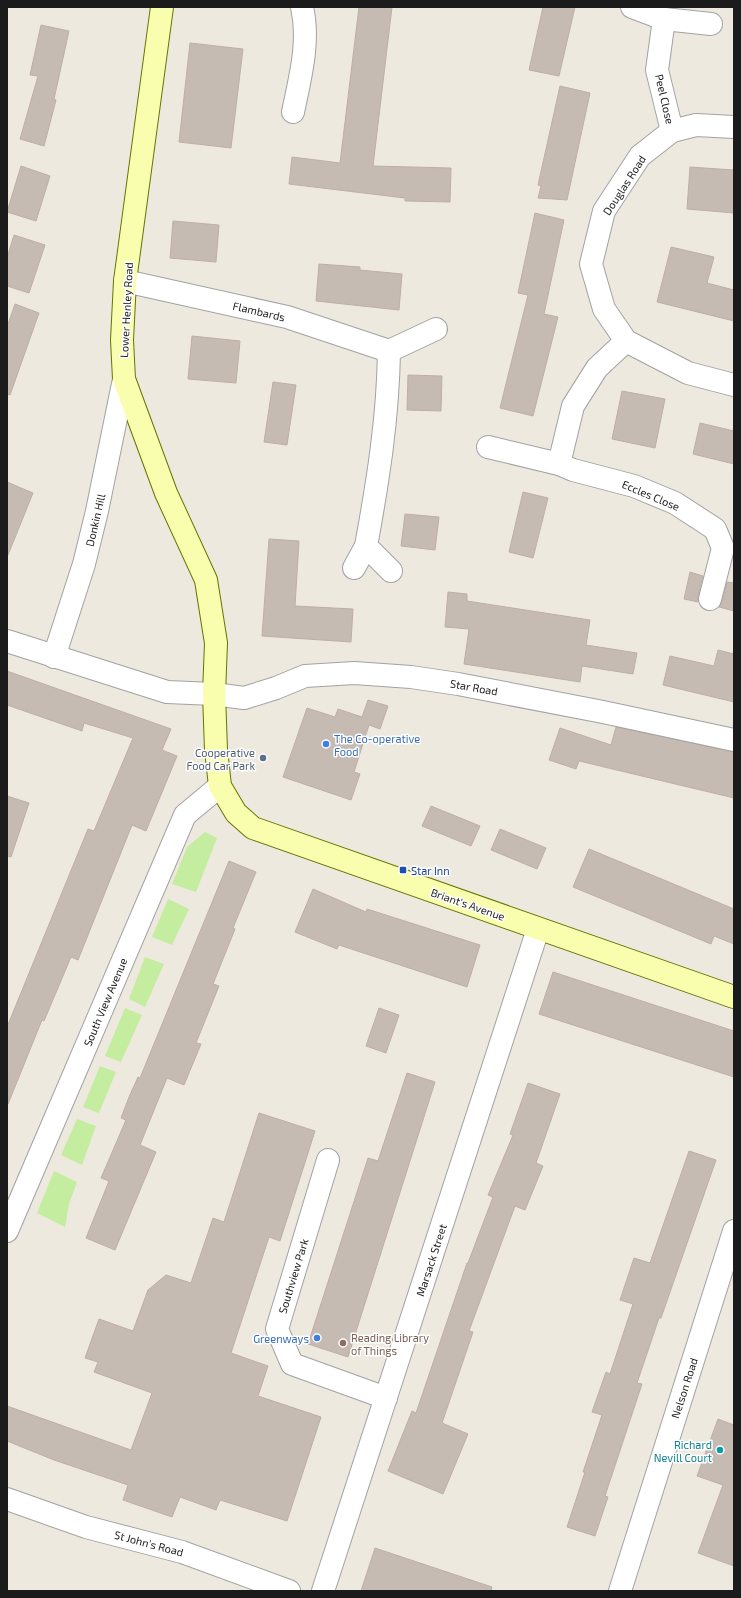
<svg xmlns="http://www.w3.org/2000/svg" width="741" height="1598" font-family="'Exo 2',sans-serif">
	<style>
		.grass { fill: #c4eda0 }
		.building { fill: #c5bbb3; stroke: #c0afa1 }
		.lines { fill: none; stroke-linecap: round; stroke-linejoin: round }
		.street-casing { stroke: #a2a2a2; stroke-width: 24 }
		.secondary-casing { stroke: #657400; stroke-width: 24 }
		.street { stroke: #fff; stroke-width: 22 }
		.secondary { stroke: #f8fead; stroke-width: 22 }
		.shop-dot { fill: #3f7fe0; stroke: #fff; stroke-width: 1.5 }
		.service-dot { fill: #5c6f8a; stroke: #fff; stroke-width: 1.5 }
		.transit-dot { fill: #1a4fb4; stroke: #fff; stroke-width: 1.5 }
		.education-dot { fill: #8d6e63; stroke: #fff; stroke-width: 1.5 }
		.culture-dot { fill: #0f9aa8; stroke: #fff; stroke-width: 1.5 }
		.labels { text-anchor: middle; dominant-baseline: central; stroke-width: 3; stroke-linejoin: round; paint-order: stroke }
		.street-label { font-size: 11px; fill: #1b1b1b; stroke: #fff }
		.shop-label { font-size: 11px; fill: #366cbe; stroke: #fff; text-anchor: start }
		.service-label { font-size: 11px; fill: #4e5e75; stroke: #fff; text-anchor: end }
		.transit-label { font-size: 11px; fill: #164399; stroke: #fff; text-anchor: start }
		.education-label { font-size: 11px; fill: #785e54; stroke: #fff; text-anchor: start }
		.culture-label { font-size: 11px; fill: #0d838f; stroke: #fff; text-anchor: end }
	</style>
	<rect width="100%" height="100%" fill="#eee9df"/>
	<g class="grass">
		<polygon points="205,832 217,838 196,892 172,884 187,847"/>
		<polygon points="168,899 189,909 172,945 152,937"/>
		<polygon points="145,957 164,964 145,1007 129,999"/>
		<polygon points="125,1008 142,1015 121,1062 105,1056"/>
		<polygon points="100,1066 116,1072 99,1113 83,1107"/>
		<polygon points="77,1119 96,1126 82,1165 61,1155"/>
		<polygon points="54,1171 77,1182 69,1204 65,1227 37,1213"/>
	</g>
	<g class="building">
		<polygon points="359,7 392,7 373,166 451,168 450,202 405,201 405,198 289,184 292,157 340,163"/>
		<polygon points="543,7 575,7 559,76 529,70"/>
		<polygon points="41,25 69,31 54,99 56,100 44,146 20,139 38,76 30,75"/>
		<polygon points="190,43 243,49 231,148 179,142"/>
		<polygon points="560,86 590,93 567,200 538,198 541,186 538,185"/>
		<polygon points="21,166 50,176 36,221 7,212"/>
		<polygon points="690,167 734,170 734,213 687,209"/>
		<polygon points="535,213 564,220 544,314 558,317 533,416 500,408 528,295 518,293"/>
		<polygon points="173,221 219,225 216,262 170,258"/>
		<polygon points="14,235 45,245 29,293 7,286 7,258"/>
		<polygon points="671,247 714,257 707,283 734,290 734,321 657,302"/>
		<polygon points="319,264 360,267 360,270 402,274 399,310 316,301"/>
		<polygon points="15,304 39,313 10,395 7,394 7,327"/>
		<polygon points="192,336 240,341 236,383 188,379"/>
		<polygon points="408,375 442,376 441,411 407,410"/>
		<polygon points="273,382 296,385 287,445 264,442"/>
		<polygon points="622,391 665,399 655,448 612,439"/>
		<polygon points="700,423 734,431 734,464 693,454"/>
		<polygon points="7,482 33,493 8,555 7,555"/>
		<polygon points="523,492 548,498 533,558 509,552"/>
		<polygon points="405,514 439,517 435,550 401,546"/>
		<polygon points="269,539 299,541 295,606 353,609 351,642 262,636"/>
		<polygon points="690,572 703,576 698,596 698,602 684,599"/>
		<polygon points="727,582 734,583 734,611 719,607 722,602"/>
		<polygon points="448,592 467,594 467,601 590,620 586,645 637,653 633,674 582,666 580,682 464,664 469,629 445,627"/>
		<polygon points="718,650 734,654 734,702 663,685 670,656 714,666"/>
		<polygon points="7,671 171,729 162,750 177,756 146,831 132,825 78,960 71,957 44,1021 42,1020 8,1104 7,1027 88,829 94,831 133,738 84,723 82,731 7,705"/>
		<polygon points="368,700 388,706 380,729 369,725 354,772 360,774 351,800 283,777 307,708 335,717 338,709 362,717"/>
		<polygon points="616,727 734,752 734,798 579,761 576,769 549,760 560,728 611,745"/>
		<polygon points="7,796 29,803 11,857 7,856"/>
		<polygon points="431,806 480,826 471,846 422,826"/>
		<polygon points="500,829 546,848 537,869 491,850"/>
		<polygon points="589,849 734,909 734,944 714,936 711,944 573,887"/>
		<polygon points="229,861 256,872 233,928 235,929 213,984 219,986 196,1043 201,1044 184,1085 167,1078 140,1145 156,1152 115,1250 86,1238 109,1181 101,1178 126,1120 121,1118 129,1097 138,1077 140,1078"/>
		<polygon points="313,889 366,912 367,909 480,945 467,987 339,945 337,949 295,932"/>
		<polygon points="553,972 734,1031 734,1077 539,1014"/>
		<polygon points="379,1008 399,1015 386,1053 366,1046"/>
		<polygon points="407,1073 435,1082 348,1357 308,1344 368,1158 378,1161"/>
		<polygon points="528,1083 560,1094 536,1163 543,1166 525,1210 515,1206 469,1331 473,1332 442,1423 468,1434 443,1494 388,1471 412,1411 416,1413 467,1263 468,1263 493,1197 488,1195 513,1135 510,1134"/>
		<polygon points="259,1113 315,1131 280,1241 269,1237 231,1353 268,1366 258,1396 321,1417 287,1521 220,1500 216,1510 180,1497 172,1517 123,1500 128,1485 54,1460 7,1441 7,1406 131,1450 152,1393 94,1372 98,1362 85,1358 99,1319 133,1331 148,1290 166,1275 191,1283 213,1218 224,1222"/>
		<polygon points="689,1151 716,1160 661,1318 659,1318 637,1383 642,1384 605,1496 608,1497 595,1536 567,1527 585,1472 583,1472 602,1415 592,1412 606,1372 610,1374 633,1304 620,1300 634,1258 650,1263"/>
		<polygon points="718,1419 734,1425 734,1566 698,1553 723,1485 697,1476"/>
		<polygon points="375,1548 492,1587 491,1591 361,1591"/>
	</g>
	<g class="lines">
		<g class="street-casing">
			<g id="street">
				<polyline points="632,7 664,19"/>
				<path d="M 293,112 C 300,78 310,42 302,7"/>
				<polyline points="734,127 696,125 672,131 640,156 604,211 591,264 604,309 626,341 688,373 734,385"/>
				<polyline points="672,131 657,70 664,19 711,24"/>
				<path d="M 125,281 L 287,317 L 389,351 C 388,418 378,481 366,546 L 391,571"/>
				<polyline points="626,341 597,368 573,406 559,464 573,470 634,486 675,503 715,529 723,548 710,599"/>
				<polyline points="389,351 436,329"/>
				<polyline points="488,447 559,464"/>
				<polyline points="354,568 366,546"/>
				<polyline points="7,641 167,692 214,694 244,698 276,688 305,676 354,673 411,677 458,684 603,712 734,740"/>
				<polyline points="54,657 84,564 97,511 124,379"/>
				<polyline points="328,1160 277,1329 292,1364 386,1398"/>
				<polyline points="7,1231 185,815 220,786"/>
				<polyline points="7,1499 86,1527 182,1552 289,1591"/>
				<polyline points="323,1591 538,929"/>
				<polyline points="620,1591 734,1231"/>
			</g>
		</g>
		<g class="secondary-casing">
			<polyline id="secondary" points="162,7 125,281 122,340 124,379 166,493 206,580 216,643 214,694 216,750 220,786 236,813 253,828 734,997"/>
		</g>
		<use href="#street" class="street"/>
		<use href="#secondary" class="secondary"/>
	</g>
	<g class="shop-dot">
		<circle cx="326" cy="744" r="4"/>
		<circle cx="317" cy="1338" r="4"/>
	</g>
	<circle class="service-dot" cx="263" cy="758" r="4"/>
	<rect class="transit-dot" x="399" y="866" width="8" height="8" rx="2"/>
	<circle class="education-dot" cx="343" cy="1343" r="4"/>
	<circle class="culture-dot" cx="720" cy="1450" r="4"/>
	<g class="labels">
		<g class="street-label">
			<text transform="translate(665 99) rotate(77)">Peel Close</text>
			<text transform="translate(624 185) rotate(-57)">Douglas Road</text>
			<text transform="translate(126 310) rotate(-87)">Lower Henley Road</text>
			<text transform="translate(259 311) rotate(13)">Flambards</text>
			<text transform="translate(651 495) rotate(23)">Eccles Close</text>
			<text transform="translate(95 520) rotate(-77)">Donkin Hill</text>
			<text transform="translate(474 687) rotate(10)">Star Road</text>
			<text transform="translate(468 904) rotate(19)">Briant's Avenue</text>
			<text transform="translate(105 1002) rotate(-67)">South View Avenue</text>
			<text transform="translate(431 1260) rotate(-72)">Marsack Street</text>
			<text transform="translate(293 1276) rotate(-73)">Southview Park</text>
			<text transform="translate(684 1388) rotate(-72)">Nelson Road</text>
			<text transform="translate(149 1543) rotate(15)">St John's Road</text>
		</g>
		<g class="shop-label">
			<text x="334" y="738">The Co-operative<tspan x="334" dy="13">Food</tspan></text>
			<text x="309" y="1338" text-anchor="end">Greenways</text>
		</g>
		<g class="service-label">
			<text x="255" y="752">Cooperative<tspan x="255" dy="13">Food Car Park</tspan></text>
		</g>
		<g class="transit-label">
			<text x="411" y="870">Star Inn</text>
		</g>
		<g class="education-label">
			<text x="351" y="1337">Reading Library<tspan x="351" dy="13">of Things</tspan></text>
		</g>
		<g class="culture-label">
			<text x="712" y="1444">Richard<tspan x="712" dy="13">Nevill Court</tspan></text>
		</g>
	</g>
	<rect width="741" height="1598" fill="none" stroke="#1b1b1b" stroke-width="16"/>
</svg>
